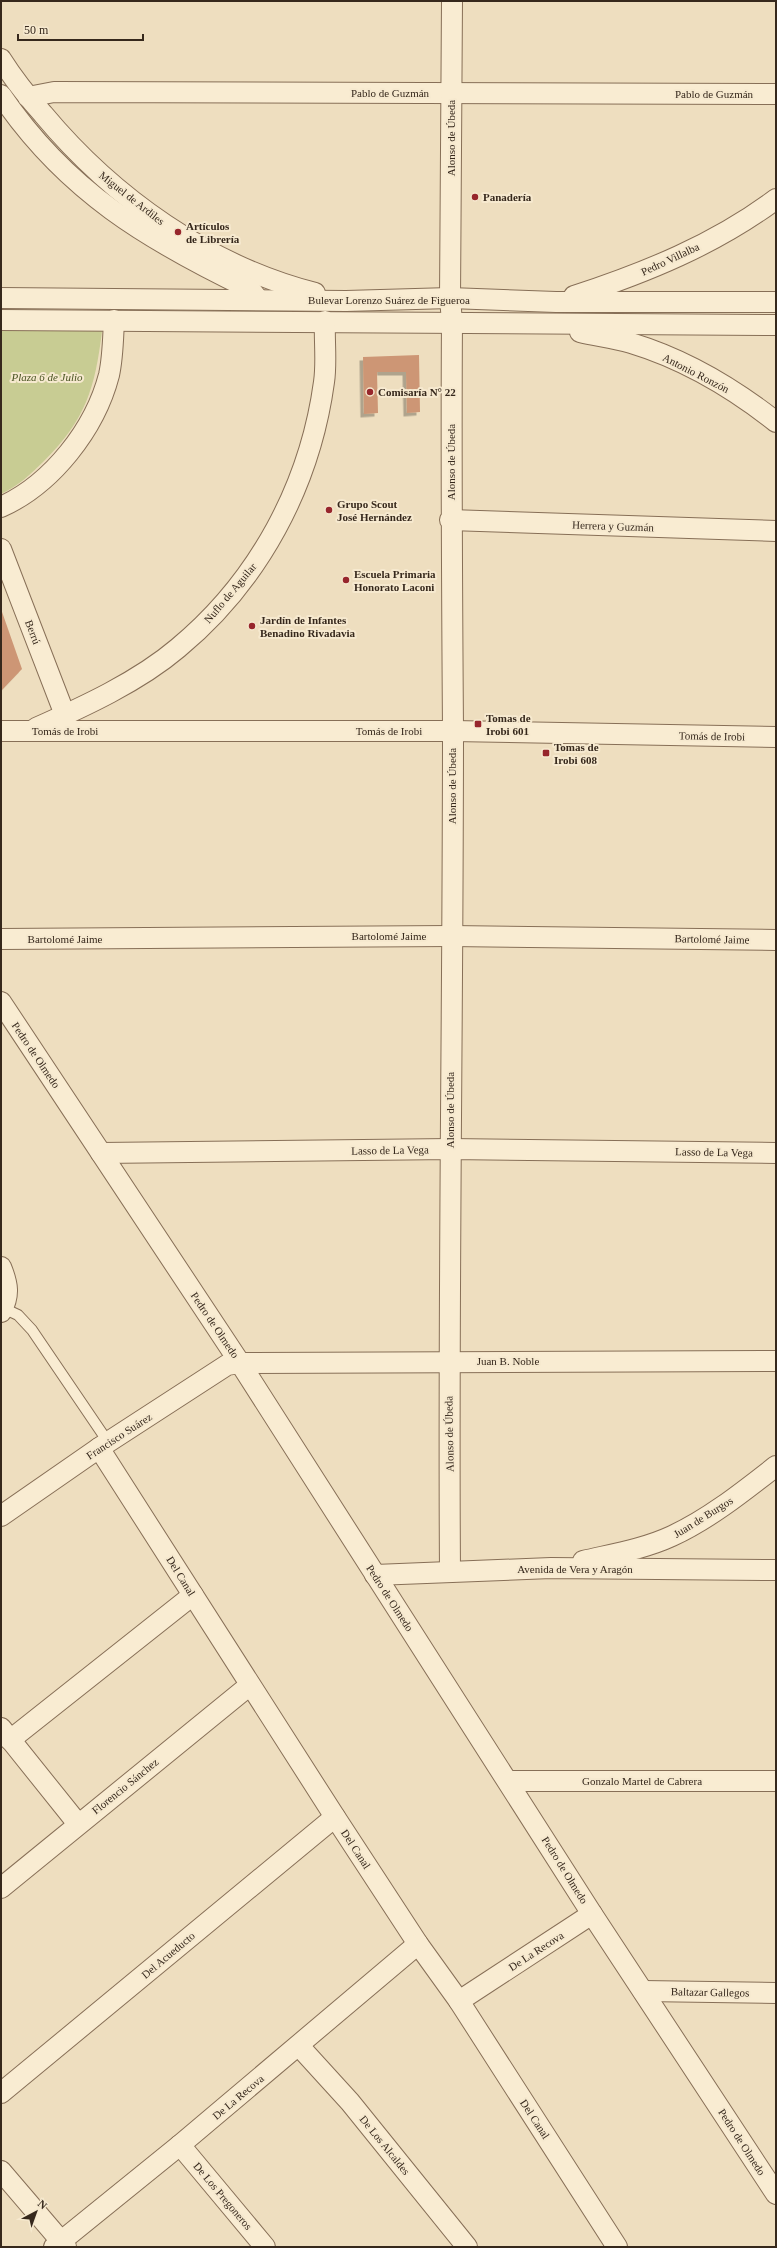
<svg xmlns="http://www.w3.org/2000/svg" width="777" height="2248" font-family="Georgia,serif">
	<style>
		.green { fill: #c8cc93 }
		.building { fill: #cd9674; filter: url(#shadow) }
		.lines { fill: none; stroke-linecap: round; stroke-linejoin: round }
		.lane-casing { stroke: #876f57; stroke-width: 12 }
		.street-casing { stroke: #876f57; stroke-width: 22 }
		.lane { stroke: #f9ecd2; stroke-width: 10 }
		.street { stroke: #f9ecd2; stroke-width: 20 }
		.poi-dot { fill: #97262c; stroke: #f6e9cf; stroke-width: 1.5 }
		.labels { text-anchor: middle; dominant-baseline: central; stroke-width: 4; stroke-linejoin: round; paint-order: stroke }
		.street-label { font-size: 11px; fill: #36281c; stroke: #f6e9cf }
		.poi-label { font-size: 11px; font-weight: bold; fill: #36281c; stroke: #f6e9cf; text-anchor: start }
		.park-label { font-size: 11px; font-style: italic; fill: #495322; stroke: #f6e9cf }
	</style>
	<defs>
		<filter id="shadow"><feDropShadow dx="-3.5" dy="3.5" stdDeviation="0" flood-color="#0004"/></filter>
	</defs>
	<rect width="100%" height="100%" fill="#eedebf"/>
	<path class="green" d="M 1,331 L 102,331 C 95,388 86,419 44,461 C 31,474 18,486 1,494 Z"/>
	<g class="building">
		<polygon points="419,355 420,412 407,413 406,372 377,372 378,413 364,414 363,357"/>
		<polygon points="1,609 22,669 1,691"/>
	</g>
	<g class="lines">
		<g class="lane-casing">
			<polyline id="lane" points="3,1308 18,1315 32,1330 108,1442"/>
		</g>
		<g class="street-casing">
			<g id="street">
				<path d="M 1,59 C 13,78 28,97 43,114 C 113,198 209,266 315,293"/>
				<path d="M 1,95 C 66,191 148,240 250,289 L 258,299"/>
				<polyline points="28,97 54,92 776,94"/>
				<path d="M 574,296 C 645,273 716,244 776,199"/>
				<polyline points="1,298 346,301 450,298 556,302 776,302"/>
				<polyline points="1,320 776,325"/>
				<path d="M 580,332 C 597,336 614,338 631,343 C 684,359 733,388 776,422"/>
				<path d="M 1,507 C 52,484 95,429 109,375 C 113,357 113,338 114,320"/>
				<polyline points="450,520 776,531"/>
				<polyline points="1,549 65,715"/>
				<path d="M 36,728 C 83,707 138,682 178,648 C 259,581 310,485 324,382 C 327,362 324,341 325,321"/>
				<polyline points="1,731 453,731 776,737"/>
				<polyline points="1,939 451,936 776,940"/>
				<polyline points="1,1002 240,1363 592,1914 776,2194"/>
				<polyline points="101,1153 450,1149 776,1153"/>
				<path d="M 1,1267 C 8,1284 10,1295 1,1312"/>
				<polyline points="99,1448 335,1817 418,1944 459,2001 617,2247"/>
				<polyline points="1,1516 99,1448 227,1365 240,1363 776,1361"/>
				<path d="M 583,1561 C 613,1554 644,1549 672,1536 C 709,1519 744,1491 776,1466"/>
				<path d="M 450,1572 C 448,1291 453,1011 453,730 C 452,594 451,458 452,322 L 450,298 L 452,1"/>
				<polyline points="375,1575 551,1568 776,1570"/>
				<polyline points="1,1728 78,1824"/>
				<polyline points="10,1740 193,1595"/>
				<polyline points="509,1781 776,1781"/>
				<polyline points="1,1888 250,1685"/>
				<polyline points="643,1991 776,1993"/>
				<polyline points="459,2001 592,1914"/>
				<polyline points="299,2046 350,2102 467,2247"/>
				<polyline points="1,2093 335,1817"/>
				<polyline points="180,2145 265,2247"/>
				<polyline points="1,2171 66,2247"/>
				<polyline points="54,2247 180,2145 418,1944"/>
			</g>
		</g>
		<use href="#lane" class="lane"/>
		<use href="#street" class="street"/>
	</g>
	<g class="poi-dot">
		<circle cx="475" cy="197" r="4"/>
		<circle cx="178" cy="232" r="4"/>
		<circle cx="370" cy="392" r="4"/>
		<circle cx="329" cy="510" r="4"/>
		<circle cx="346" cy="580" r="4"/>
		<circle cx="252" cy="626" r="4"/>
		<rect x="474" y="720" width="8" height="8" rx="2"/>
		<rect x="542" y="749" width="8" height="8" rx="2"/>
	</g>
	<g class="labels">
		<g class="street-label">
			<text x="390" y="93">Pablo de Guzmán</text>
			<text x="714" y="94">Pablo de Guzmán</text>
			<text transform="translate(451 138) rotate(-90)">Alonso de Úbeda</text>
			<text transform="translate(132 198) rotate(38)">Miguel de Ardiles</text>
			<text transform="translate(670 259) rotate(-25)">Pedro Villalba</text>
			<text x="389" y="300">Bulevar Lorenzo Suárez de Figueroa</text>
			<text transform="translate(696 373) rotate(27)">Antonio Ronzón</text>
			<text transform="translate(451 462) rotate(-90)">Alonso de Úbeda</text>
			<text transform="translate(613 526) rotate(2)">Herrera y Guzmán</text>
			<text transform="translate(230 593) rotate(-50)">Nuflo de Aguilar</text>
			<text transform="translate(33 632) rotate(69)">Berrú</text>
			<text x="65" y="731">Tomás de Irobi</text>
			<text x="389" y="731">Tomás de Irobi</text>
			<text transform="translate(712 736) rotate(1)">Tomás de Irobi</text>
			<text transform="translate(452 786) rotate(-90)">Alonso de Úbeda</text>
			<text x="389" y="936">Bartolomé Jaime</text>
			<text x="65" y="939">Bartolomé Jaime</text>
			<text transform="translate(712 939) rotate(1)">Bartolomé Jaime</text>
			<text transform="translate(36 1055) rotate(56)">Pedro de Olmedo</text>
			<text transform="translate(450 1110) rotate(-90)">Alonso de Úbeda</text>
			<text transform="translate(390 1150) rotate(-1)">Lasso de La Vega</text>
			<text transform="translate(714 1152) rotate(1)">Lasso de La Vega</text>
			<text transform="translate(215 1325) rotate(56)">Pedro de Olmedo</text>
			<text x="508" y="1361">Juan B. Noble</text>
			<text transform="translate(449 1434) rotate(-91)">Alonso de Úbeda</text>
			<text transform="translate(119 1436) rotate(-33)">Francisco Suárez</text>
			<text transform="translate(703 1517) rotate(-32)">Juan de Burgos</text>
			<text x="575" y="1569">Avenida de Vera y Aragón</text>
			<text transform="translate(181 1576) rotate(58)">Del Canal</text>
			<text transform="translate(390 1598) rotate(57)">Pedro de Olmedo</text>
			<text x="642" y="1781">Gonzalo Martel de Cabrera</text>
			<text transform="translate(125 1786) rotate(-39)">Florencio Sánchez</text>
			<text transform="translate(356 1849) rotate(57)">Del Canal</text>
			<text transform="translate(565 1870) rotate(58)">Pedro de Olmedo</text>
			<text transform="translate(536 1951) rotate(-33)">De La Recova</text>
			<text transform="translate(168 1955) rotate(-40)">Del Acueducto</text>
			<text transform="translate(710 1992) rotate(1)">Baltazar Gallegos</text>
			<text transform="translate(238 2097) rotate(-40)">De La Recova</text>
			<text transform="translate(535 2119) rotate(57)">Del Canal</text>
			<text transform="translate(742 2142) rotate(57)">Pedro de Olmedo</text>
			<text transform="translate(385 2145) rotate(51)">De Los Alcaldes</text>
			<text transform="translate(223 2196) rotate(50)">De Los Pregoneros</text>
		</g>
		<g class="poi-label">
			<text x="483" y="197">Panadería</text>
			<text x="186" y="226">Artículos<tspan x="186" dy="13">de Librería</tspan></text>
			<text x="378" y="392">Comisaría N° 22</text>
			<text x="337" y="504">Grupo Scout<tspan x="337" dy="13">José Hernández</tspan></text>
			<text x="354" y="574">Escuela Primaria<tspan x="354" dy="13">Honorato Laconi</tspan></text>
			<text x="260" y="620">Jardín de Infantes<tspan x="260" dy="13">Benadino Rivadavia</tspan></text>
			<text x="486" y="718">Tomas de<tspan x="486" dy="13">Irobi 601</tspan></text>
			<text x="554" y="747">Tomas de<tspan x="554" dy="13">Irobi 608</tspan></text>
		</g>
		<g class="park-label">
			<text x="47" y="377">Plaza 6 de Julio</text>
		</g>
	</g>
	<rect width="777" height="2248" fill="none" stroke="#36281c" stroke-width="4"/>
	<g transform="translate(36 2212) rotate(41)" stroke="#f6e9cf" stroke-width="3" paint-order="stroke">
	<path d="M0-3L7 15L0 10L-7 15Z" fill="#36281c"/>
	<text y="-6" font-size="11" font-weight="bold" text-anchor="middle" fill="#36281c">N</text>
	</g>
	<path d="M18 34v6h125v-6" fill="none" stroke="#36281c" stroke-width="2"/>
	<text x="24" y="34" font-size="12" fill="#36281c" stroke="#f6e9cf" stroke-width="3" paint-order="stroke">50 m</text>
</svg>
